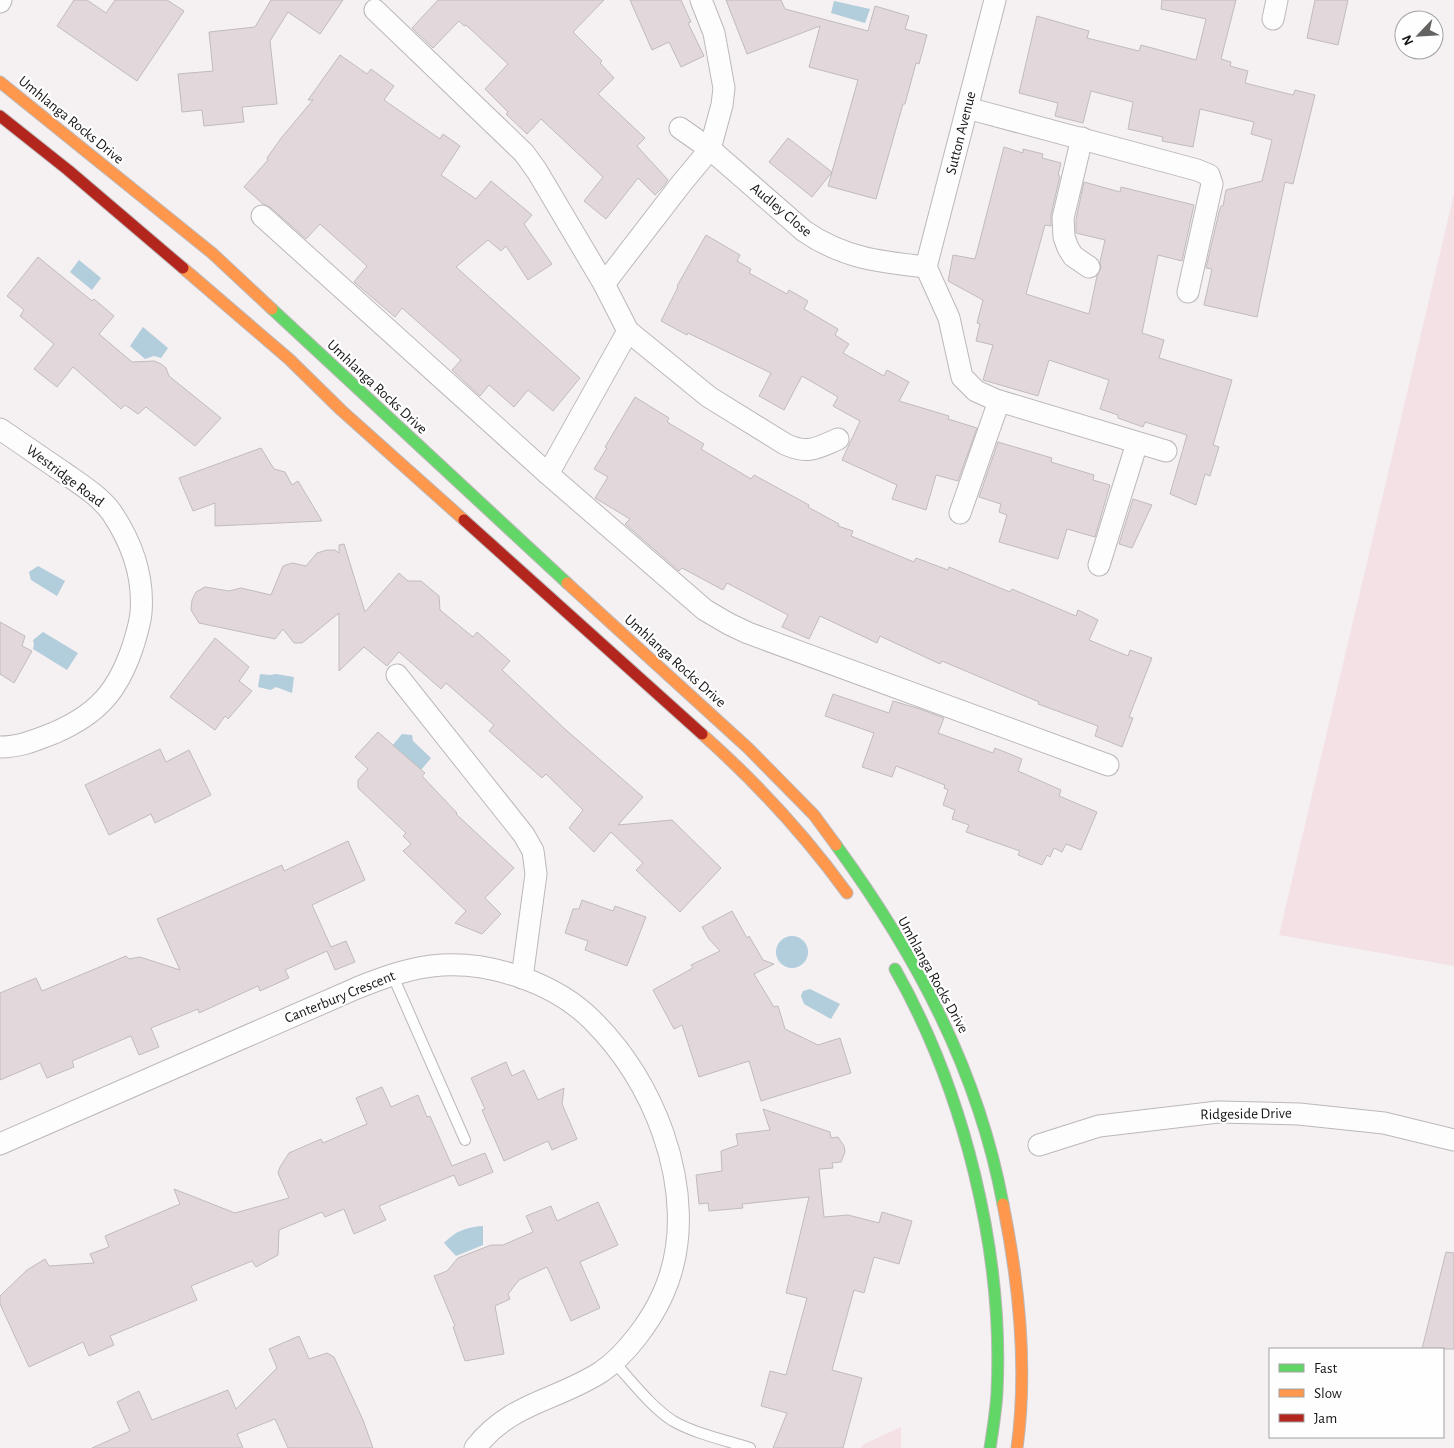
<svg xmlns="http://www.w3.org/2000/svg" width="1454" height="1448" font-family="'Alegreya Sans',sans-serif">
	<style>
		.green { fill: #f3e1e5 }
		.water { fill: #b2cddb }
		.building { fill: #e2d7da; stroke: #c0bcbd }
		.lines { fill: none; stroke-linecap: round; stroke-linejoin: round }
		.lane-casing { stroke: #bcb8b9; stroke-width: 12 }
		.street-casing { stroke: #bcb8b9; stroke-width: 23 }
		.fast-casing { stroke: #bcb8b9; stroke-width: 13 }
		.slow-casing { stroke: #bcb8b9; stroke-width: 13 }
		.jam-casing { stroke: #bcb8b9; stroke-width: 13 }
		.lane { stroke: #fefdfd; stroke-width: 10 }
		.street { stroke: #fefdfd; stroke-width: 21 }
		.fast { stroke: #63d668; stroke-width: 11 }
		.slow { stroke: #ff974d; stroke-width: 11 }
		.jam { stroke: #b3261e; stroke-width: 11 }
		.labels { text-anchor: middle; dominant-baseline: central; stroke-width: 4.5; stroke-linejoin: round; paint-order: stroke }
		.street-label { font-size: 15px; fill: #171515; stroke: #fefefe }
	</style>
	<rect width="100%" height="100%" fill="#f5f0f1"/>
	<g class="green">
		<polygon points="1454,194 1454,966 1279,935"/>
		<polygon points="901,1427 901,1448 861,1448 862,1445"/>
	</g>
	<g class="water">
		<polygon points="834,1 870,9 865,23 831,13"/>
		<polygon points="79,260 101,278 92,290 70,272"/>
		<polygon points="143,327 168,348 161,358 154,356 145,359 130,346"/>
		<polygon points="38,566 65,581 57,596 31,580 29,572"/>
		<polygon points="43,632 78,653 67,670 33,649 34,645 33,640"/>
		<polygon points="260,674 270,675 276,674 294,677 292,693 276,687 271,690 258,687"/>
		<polygon points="402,734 412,735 413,741 431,758 421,770 392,746"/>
		<circle cx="792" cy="952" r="16"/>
		<polygon points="810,989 840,1004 831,1019 804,1004 801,996 803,991"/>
		<path d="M 483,1226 L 483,1245 L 456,1256 L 444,1243 C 456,1231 466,1227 483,1226 Z"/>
	</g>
	<g class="building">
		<polygon points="74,0 87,0 106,13 115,0 167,0 184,11 137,81 57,26"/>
		<polygon points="271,0 343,0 320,34 288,12 270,41 277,104 242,107 244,122 204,126 202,110 182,112 178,74 213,71 209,32 255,27"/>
		<polygon points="438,0 604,0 573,32 602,61 600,63 614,78 598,94 645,138 637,146 668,180 663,187 655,195 638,178 606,219 584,201 603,177 541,119 527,134 506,114 508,112 485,89 508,64 466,25 464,26 459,21 433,48 412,28"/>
		<polygon points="630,0 681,0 691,22 688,23 704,56 681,67 669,42 652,50"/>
		<polygon points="726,0 781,0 785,9 868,31 875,6 909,16 905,29 927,35 919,64 916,63 905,104 903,104 876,199 828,186 858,80 809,67 820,26 747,54"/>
		<polygon points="1162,0 1236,0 1221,59 1231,62 1230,66 1248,71 1245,83 1293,95 1295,90 1315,95 1293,184 1285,182 1257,317 1204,305 1212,269 1206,268 1219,212 1221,206 1223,206 1226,190 1262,181 1272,140 1251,134 1254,122 1200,109 1193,147 1162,141 1163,137 1128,129 1133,102 1091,91 1083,123 1055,116 1058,103 1019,93 1037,16 1089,31 1087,38 1139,51 1141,45 1196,60 1206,19 1161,9"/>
		<polygon points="1315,0 1348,0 1338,45 1307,38"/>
		<polygon points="340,55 367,74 371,69 394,86 384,100 440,139 443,134 460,146 441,175 476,199 491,181 532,215 524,224 552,264 528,280 506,246 501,251 488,240 456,267 580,378 553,411 528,390 514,407 489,385 480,396 452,370 461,360 402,308 395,317 354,282 367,266 320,224 306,239 270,207 263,204 244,187 268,160 267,158 282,137 313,100 308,100"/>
		<polygon points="788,138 832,172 812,197 769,162"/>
		<polygon points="1004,147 1023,153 1023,149 1043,154 1042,158 1061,163 1058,175 1060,176 1051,215 1051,226 1045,225 1026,294 1089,314 1097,276 1101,268 1100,262 1105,240 1076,233 1076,219 1084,182 1120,192 1121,187 1194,205 1182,261 1158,255 1142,333 1164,340 1159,358 1232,380 1213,445 1219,447 1210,476 1205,474 1196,505 1170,494 1187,435 1145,422 1143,427 1118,418 1118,415 1100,409 1109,380 1049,360 1038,396 983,380 993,345 976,341 980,324 977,323 983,300 948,281 953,255 975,259"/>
		<polygon points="706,235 740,255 737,261 751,269 749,273 787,294 789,290 808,301 804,309 838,329 835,335 849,344 843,353 884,376 887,370 909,382 899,401 949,416 948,419 977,428 958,481 936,475 926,510 892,499 897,485 842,460 860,421 833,406 838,397 802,376 784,410 759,396 771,373 688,333 687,335 661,321 678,287 677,286"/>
		<polygon points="38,257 92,301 94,299 114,316 99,334 132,362 154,361 161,364 166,368 169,376 221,418 195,446 146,407 138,414 125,405 121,409 73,367 57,387 34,369 54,344 20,316 24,310 7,296"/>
		<polygon points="635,397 669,418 667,422 704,444 701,449 751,479 754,475 809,505 808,507 839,524 838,526 853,531 851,536 914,562 916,558 948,570 949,567 1010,592 1012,589 1076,616 1078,610 1098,620 1089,640 1128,656 1130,650 1152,658 1129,717 1133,718 1122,747 1095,736 1098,726 1038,704 1039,702 942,661 940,664 880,636 877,643 820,616 809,639 782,627 788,615 727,583 723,590 682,568 679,571 625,524 630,519 595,498 608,477 594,469 607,448 605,447"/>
		<polygon points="998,442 1052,458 1051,462 1094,475 1093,480 1110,485 1095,537 1067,529 1058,559 999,542 1007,515 999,512 1001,504 979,497"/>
		<polygon points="261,448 274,469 285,472 292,485 298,481 322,521 215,526 215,503 193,511 179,478"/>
		<polygon points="1133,499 1152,505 1132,548 1119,544"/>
		<polygon points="344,544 365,612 399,573 408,581 421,581 439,596 440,610 473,637 477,632 510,661 502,670 566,730 643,797 618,825 672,820 721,868 680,912 636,870 643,863 611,832 594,852 569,828 583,810 546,774 542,778 489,731 494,725 446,683 441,689 399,652 387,666 364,647 339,671 339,613 302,643 294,643 283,629 275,639 199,623 191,610 192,600 196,592 205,587 229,591 241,588 271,595 283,566 292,563 306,566 317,553 327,550 335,550 339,553 339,545"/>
		<polygon points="0,622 25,636 22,646 32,651 14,683 0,674"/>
		<polygon points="215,638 249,667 239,681 252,691 228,719 225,716 215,730 170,697"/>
		<polygon points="833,694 889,713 893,701 920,709 944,718 938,733 993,753 995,748 1022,759 1018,771 1061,790 1059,796 1097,812 1081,850 1066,844 1062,852 1054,848 1050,857 1047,855 1042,865 1018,855 1020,851 966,832 969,825 952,819 955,810 943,805 948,790 944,788 945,785 896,766 892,777 862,767 874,733 825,716"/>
		<polygon points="378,732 425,773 422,776 457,813 456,814 514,868 485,898 501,914 482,934 455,923 466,911 403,851 411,844 403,836 406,833 358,788 358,780 368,769 355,757"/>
		<polygon points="160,749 166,762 189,750 211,795 155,823 151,814 109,835 85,785"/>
		<polygon points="348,841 365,880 312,905 331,947 346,941 355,962 335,970 327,951 285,970 289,978 260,991 258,986 199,1013 198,1009 151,1028 159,1047 139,1055 131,1036 72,1061 74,1067 47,1078 40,1063 0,1080 0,993 36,978 42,991 126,956 129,959 140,957 180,970 157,919 282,865 284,871"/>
		<polygon points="582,900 613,911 615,906 646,917 627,966 585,950 588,941 565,933 573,909 579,909"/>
		<polygon points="732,911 747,938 749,936 763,960 774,964 754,974 774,1007 778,1006 785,1029 818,1045 840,1038 851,1073 761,1101 749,1061 699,1077 682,1025 674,1029 653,990 693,968 691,965 720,951 709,939 702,927"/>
		<polygon points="506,1062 512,1076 524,1070 538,1100 564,1088 562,1104 577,1139 552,1150 548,1141 504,1161 482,1110 485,1109 471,1078"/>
		<polygon points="382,1087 391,1107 418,1095 427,1117 430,1116 452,1166 485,1153 493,1172 459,1186 454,1175 379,1206 386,1220 354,1234 344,1209 325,1217 322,1212 279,1230 278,1255 256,1267 252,1261 191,1286 197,1300 110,1336 114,1345 89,1356 83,1342 29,1367 0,1304 0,1296 27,1270 45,1259 49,1266 94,1263 90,1254 109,1247 105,1236 180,1204 174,1189 235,1213 289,1198 278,1173 280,1167 289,1153 321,1139 323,1143 367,1124 356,1098"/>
		<polygon points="763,1109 830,1132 831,1138 838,1137 844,1146 845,1152 841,1162 832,1163 833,1168 819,1169 824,1217 848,1215 879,1223 882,1212 912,1221 899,1264 874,1257 864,1293 854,1290 832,1370 862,1378 843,1448 773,1448 787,1413 761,1406 770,1371 786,1375 807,1298 786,1293 809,1197 742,1204 743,1208 709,1211 708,1203 699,1204 696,1175 722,1171 721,1151 738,1145 736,1134 770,1130"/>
		<polygon points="598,1202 618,1245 580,1262 600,1308 571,1321 547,1267 519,1280 508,1294 510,1299 495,1306 504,1354 465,1361 453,1327 455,1326 434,1276 447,1271 458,1258 491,1245 503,1245 533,1232 526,1216 551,1206 557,1221"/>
		<polygon points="1446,1252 1454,1253 1454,1349 1422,1349"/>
		<polygon points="299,1336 309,1359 327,1353 334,1357 363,1420 373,1448 288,1448 275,1419 237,1434 243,1448 92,1448 130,1431 117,1402 139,1391 152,1420 228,1390 236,1409 277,1368 269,1349"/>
	</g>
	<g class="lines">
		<g class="lane-casing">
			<g id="lane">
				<polyline points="392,974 465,1140"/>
				<path d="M 613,1361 C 632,1381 650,1406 673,1421 C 696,1434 725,1440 750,1448"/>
			</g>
		</g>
		<g class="street-casing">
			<g id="street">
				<polyline points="0,2 1,0"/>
				<path d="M 375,10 L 524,153 L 537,171 L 604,284 L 628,331 L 709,397 L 785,444 C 808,455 817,448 838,439"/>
				<polyline points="1273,19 1277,0"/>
				<polyline points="967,108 1197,170 1209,175 1212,184 1188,292"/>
				<path d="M 680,128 L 710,149 L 804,231 C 843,258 880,262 926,267"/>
				<polyline points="1082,138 1063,218 1064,237 1068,248 1073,256 1089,267"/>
				<polyline points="262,216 548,474 705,610 729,624 748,633 1108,765"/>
				<polyline points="926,267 949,318 962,377 976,391 996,400 1166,451"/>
				<polyline points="926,267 995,0"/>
				<polyline points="604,284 681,184 710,149 722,105 724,88 714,33 701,0"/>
				<path d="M 0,429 C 21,443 42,458 63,472 C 80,484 100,496 112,513 C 132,543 144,577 141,613 C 140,624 136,636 133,646 C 118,691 98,714 54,733 C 36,740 20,747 0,747"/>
				<polyline points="548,474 628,331"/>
				<polyline points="960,513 999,401"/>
				<polyline points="1099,565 1137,443"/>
				<polyline points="397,675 524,835 533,851 536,874 522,978"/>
				<path d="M 0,1144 L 357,988 C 384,977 412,967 442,965 C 493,962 557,984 593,1021 C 624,1052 648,1091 663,1133 C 681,1185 686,1243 663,1294 C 651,1321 626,1355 601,1372 C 556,1401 511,1402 475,1448"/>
				<polyline points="1039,1145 1099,1126 1218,1112 1299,1114 1384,1123 1454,1140"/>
			</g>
		</g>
		<g class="fast-casing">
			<g id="fast">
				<polyline points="272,309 567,583"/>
				<path d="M 836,845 C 916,955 978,1070 1003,1204"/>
				<path d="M 895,969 C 964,1091 1004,1252 997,1392 C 996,1411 993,1429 990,1448"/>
			</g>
		</g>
		<g class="slow-casing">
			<g id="slow">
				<polyline points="0,82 212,253 272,309"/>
				<polyline points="183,268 289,359 341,410 464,520"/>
				<polyline points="567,583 748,748 814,815 836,845"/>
				<path d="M 702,734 C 756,782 805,835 847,893"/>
				<path d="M 1003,1204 C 1019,1283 1028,1368 1017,1448"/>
			</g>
		</g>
		<g class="jam-casing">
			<g id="jam">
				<polyline points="0,116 68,170 183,268"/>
				<polyline points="464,520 702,734"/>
			</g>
		</g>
		<use href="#lane" class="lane"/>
		<use href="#street" class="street"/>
		<use href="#fast" class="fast"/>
		<use href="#slow" class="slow"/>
		<use href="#jam" class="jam"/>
	</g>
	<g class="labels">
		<g class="street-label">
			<text transform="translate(71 120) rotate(39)">Umhlanga Rocks Drive</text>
			<text transform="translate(961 133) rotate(-76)">Sutton Avenue</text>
			<text transform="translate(781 210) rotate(40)">Audley Close</text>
			<text transform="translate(377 387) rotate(43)">Umhlanga Rocks Drive</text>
			<text transform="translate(65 476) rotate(37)">Westridge Road</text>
			<text transform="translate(675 661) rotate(42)">Umhlanga Rocks Drive</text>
			<text transform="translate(933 975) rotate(61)">Umhlanga Rocks Drive</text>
			<text transform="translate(340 997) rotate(-22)">Canterbury Crescent</text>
			<text transform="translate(1246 1114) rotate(-1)">Ridgeside Drive</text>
		</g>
	</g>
	<rect x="1269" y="1348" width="175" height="90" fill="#fefefe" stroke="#a2a1a1"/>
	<rect x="1279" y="1364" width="25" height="8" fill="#63d668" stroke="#a2a1a1"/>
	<text x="1314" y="1373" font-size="15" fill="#171515">Fast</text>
	<rect x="1279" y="1389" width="25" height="8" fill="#ff974d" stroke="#a2a1a1"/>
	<text x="1314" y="1398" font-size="15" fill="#171515">Slow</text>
	<rect x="1279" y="1414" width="25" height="8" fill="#b3261e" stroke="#a2a1a1"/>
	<text x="1314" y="1423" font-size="15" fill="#171515">Jam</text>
	<g transform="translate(1419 35) rotate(245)"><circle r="24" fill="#fefefe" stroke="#a2a1a1"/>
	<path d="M0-4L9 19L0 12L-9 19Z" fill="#656262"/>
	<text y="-8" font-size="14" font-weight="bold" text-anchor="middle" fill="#171515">N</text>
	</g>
</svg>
